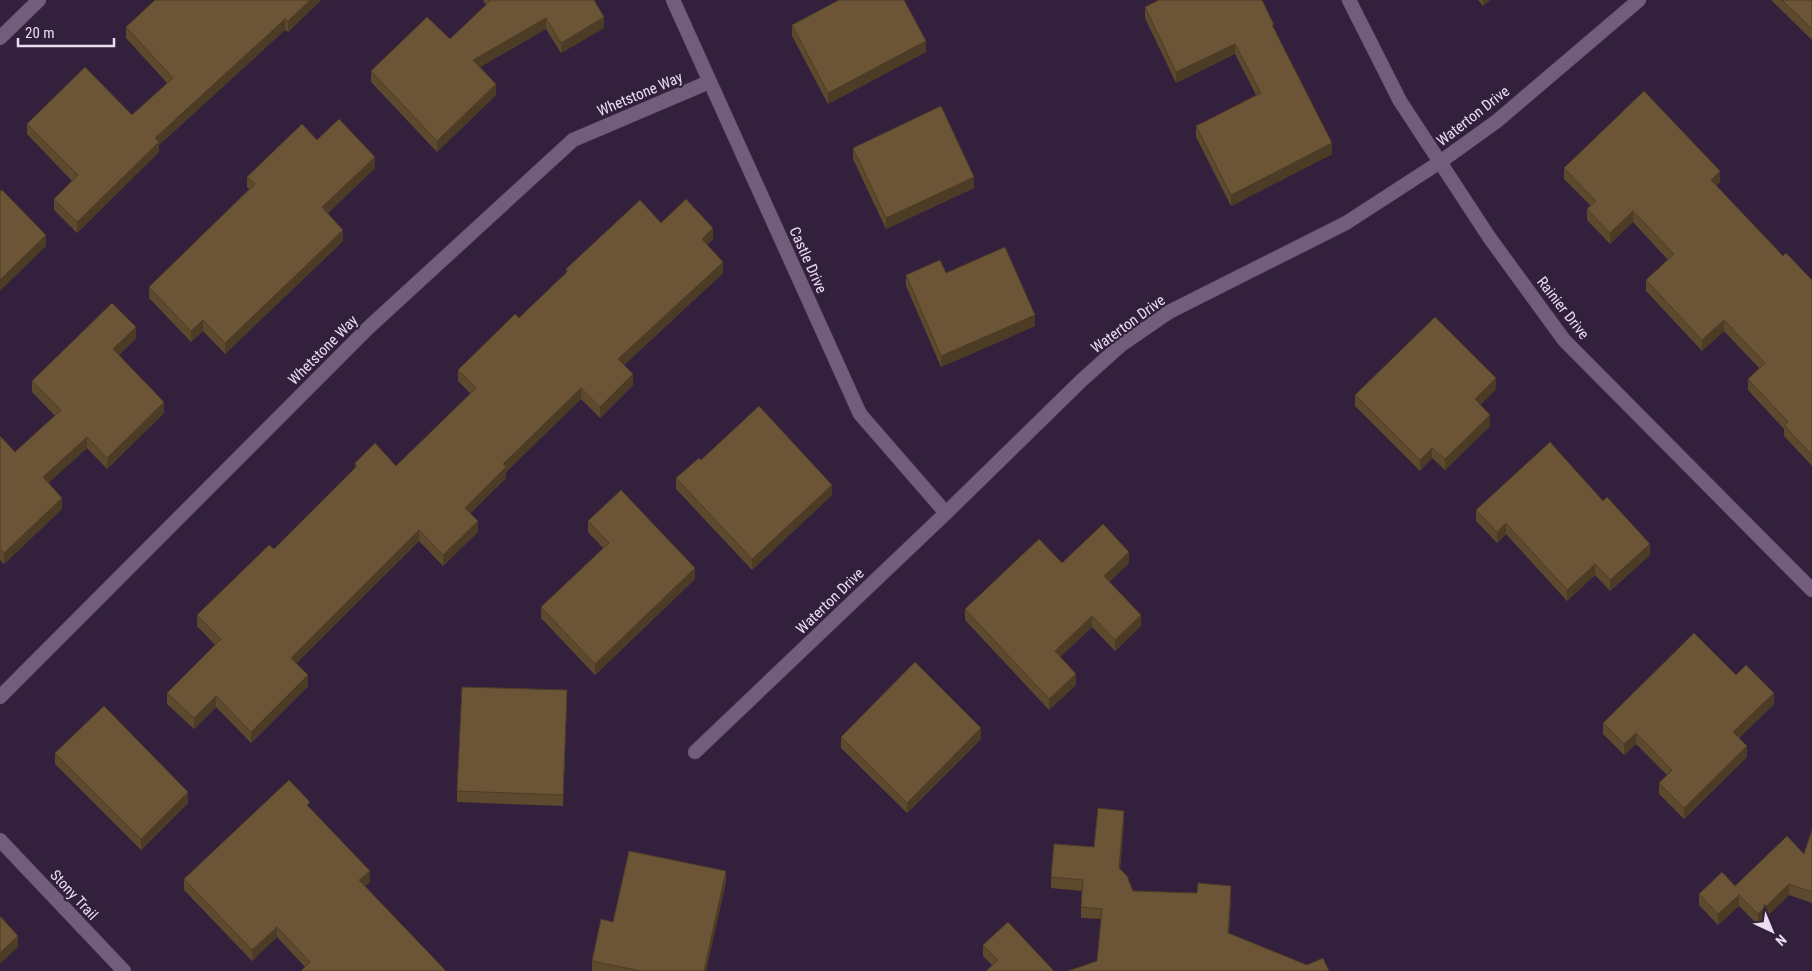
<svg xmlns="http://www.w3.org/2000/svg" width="1812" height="971" font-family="'Roboto Condensed',sans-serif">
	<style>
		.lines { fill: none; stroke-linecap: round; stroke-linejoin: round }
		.minor-casing { stroke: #4c3c54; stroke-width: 15 }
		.minor { stroke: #725d7c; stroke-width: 14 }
		.wall { fill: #5d492e }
		.shaded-wall { fill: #4c3c26 }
		.building { fill: #6c5536; stroke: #4c3c26 }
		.labels { text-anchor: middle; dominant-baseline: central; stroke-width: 4.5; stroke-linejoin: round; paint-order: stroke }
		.street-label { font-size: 15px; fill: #eadef1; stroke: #33203c }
	</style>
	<rect width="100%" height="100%" fill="#33203c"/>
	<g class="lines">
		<g class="minor-casing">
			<g id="minor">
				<polyline points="673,0 860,414 946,513"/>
				<polyline points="1349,0 1400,101 1489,237 1564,340 1812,590"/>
				<polyline points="0,38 39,0"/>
				<polyline points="0,697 368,328 573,140 709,82"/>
				<polyline points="695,752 946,513 1082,380 1121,345 1169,312 1346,223 1440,162 1497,121 1639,0"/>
				<polyline points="0,840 124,971"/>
			</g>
		</g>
		<use href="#minor" class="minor"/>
	</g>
	<g class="wall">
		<polygon points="155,0 321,0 288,32 285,30 159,145 159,152 77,233 54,210 54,199 72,181 27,134 27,124 132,115 167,83 126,38 126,27"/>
		<polygon points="483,0 594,0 604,28 561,53 546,29 480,67 496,95 437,152 371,82 371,71 450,39 486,5"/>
		<polygon points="1478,0 1490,0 1483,6"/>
		<polygon points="1771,0 1812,0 1812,40"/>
		<polygon points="1145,7 1274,28 1332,154 1231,206 1196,137 1196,126 1256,95 1235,54 1176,83 1145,18"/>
		<polygon points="792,25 926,52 828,104 792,36"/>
		<polygon points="317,140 375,168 328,213 343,241 225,354 203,331 191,342 149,298 149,287 249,189 247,187 247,177"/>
		<polygon points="853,148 974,188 886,229 853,159"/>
		<polygon points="1564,168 1720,182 1716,186 1783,256 1812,280 1812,466 1784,436 1784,429 1748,390 1748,379 1759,368 1724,331 1702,351 1646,291 1646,280 1668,260 1633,222 1610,244 1587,220 1587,209 1591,206 1564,179"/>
		<polygon points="661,223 713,239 707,245 723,273 624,365 633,385 600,418 581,399 506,472 506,478 470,513 478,532 443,566 419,541 296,663 308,686 251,743 216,707 194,729 167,704 167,693 215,645 197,626 197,615 274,549 355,469 355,463 396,466 471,394 458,381 458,370 519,318 566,273 566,269"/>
		<polygon points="946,273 1035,326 941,367 906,286 906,275"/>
		<polygon points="136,338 119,355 164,413 107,469 87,448 48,483 62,509 4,564 0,560 0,436 15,452 55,416 32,392 32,381"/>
		<polygon points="1496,389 1480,405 1490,426 1445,470 1432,458 1420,471 1355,406 1355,395"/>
		<polygon points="701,460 832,495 752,570 676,489 676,478"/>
		<polygon points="1476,510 1650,555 1610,591 1595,575 1567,601 1506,534 1497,543 1476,521"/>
		<polygon points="588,521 695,579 595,675 541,618 541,607 603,548 588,532"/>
		<polygon points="1062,563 1129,563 1109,582 1141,626 1115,651 1092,627 1060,657 1076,685 1049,710 965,620 965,609"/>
		<polygon points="1736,675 1774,704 1739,738 1747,757 1684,819 1659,794 1659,783 1667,775 1636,744 1624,755 1603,734 1603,723"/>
		<polygon points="567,701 563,806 457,802 457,791"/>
		<polygon points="841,737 981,739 907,813 841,748"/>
		<polygon points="55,753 188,803 141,850 55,764"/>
		<polygon points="310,808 370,882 365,886 446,971 305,967 277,937 252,961 184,890 184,879"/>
		<polygon points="1124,822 1120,869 1133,891 1231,897 1229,933 1307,965 1329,971 1097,961 1101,919 1081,918 1081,907 1082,891 1051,888 1051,877 1094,847"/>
		<polygon points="1812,830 1812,903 1789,895 1758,925 1739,906 1718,925 1699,905 1699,894 1735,886 1804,854"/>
		<polygon points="726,882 706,971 592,971 592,961 613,922"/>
		<polygon points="983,945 1054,971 992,965 983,956"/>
	</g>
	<g class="shaded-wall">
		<polygon points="310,0 321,0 288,32 288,21"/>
		<polygon points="1483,0 1490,0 1483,6"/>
		<polygon points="604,17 604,28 561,53 561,43"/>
		<polygon points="546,18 546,29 473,71 473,60"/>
		<polygon points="285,19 285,30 159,145 159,152 77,233 77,222 155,138"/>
		<polygon points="926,41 926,52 828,104 828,93"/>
		<polygon points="1235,44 1235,54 1176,83 1176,72"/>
		<polygon points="496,84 496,95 437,152 437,141"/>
		<polygon points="1332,143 1332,154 1231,206 1231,195"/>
		<polygon points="375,157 375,168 322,218 322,207"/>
		<polygon points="1720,171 1720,182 1711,191 1711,180"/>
		<polygon points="974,177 974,188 886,229 886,218"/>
		<polygon points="1633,211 1633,222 1610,244 1610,233"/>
		<polygon points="713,228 713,239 702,250 702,239"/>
		<polygon points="343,230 343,241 225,354 225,343"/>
		<polygon points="46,235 46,246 0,291 0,280"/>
		<polygon points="723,262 723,273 618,370 618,359"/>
		<polygon points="1035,315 1035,326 941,367 941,356"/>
		<polygon points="203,320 203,331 191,342 191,331"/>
		<polygon points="1724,320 1724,331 1702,351 1702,340"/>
		<polygon points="136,327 136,338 113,360 113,349"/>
		<polygon points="633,374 633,385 600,418 600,407"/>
		<polygon points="1496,378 1496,389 1475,410 1475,399"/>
		<polygon points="581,388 581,399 506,472 506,478 465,519 465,508 503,464"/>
		<polygon points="164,402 164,413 107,469 107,458"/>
		<polygon points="1490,415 1490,426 1445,470 1445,459"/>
		<polygon points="87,437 87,448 43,488 43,477"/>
		<polygon points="1432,448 1432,458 1420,471 1420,460"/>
		<polygon points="832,485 832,495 752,570 752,559"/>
		<polygon points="62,498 62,509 4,564 4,553"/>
		<polygon points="478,521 478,532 443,566 443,555"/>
		<polygon points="1506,523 1506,534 1497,543 1497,532"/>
		<polygon points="419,530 419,541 291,669 291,658"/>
		<polygon points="1650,544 1650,555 1610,591 1610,580"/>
		<polygon points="1129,552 1129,563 1104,587 1104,576"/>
		<polygon points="1595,564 1595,575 1567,601 1567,590"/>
		<polygon points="695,568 695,579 595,675 595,664"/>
		<polygon points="1141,615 1141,626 1115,651 1115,640"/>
		<polygon points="1092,616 1092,627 1055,662 1055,651"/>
		<polygon points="1076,674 1076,685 1049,710 1049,699"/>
		<polygon points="308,675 308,686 251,743 251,732"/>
		<polygon points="1774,693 1774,704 1733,743 1733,732"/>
		<polygon points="216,696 216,707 194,729 194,718"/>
		<polygon points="981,728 981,739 907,813 907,803"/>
		<polygon points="1636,733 1636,744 1624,755 1624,744"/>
		<polygon points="1747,746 1747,757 1684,819 1684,808"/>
		<polygon points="188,792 188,803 141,850 141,839"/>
		<polygon points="1124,811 1124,822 1119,879 1119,868"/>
		<polygon points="370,871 370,882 359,891 359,880"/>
		<polygon points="726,871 726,882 706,971 704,971"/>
		<polygon points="1789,884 1789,895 1758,925 1758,914"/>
		<polygon points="1231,886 1231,897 1228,944 1228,933"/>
		<polygon points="1739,895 1739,906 1718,925 1718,914"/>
		<polygon points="277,927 277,937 252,961 252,950"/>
		<polygon points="18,936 18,947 0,964 0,953"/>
	</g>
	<g class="building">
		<polygon points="155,0 310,0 288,21 285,19 155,138 159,142 77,222 54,199 78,175 27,124 85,67 132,115 173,78 126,27"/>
		<polygon points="489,0 594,0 604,17 561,43 546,18 473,60 496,84 437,141 371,71 427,17 450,39 490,1"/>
		<polygon points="839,0 904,0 926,41 828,93 792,25"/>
		<polygon points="1159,0 1262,0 1274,25 1272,25 1332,143 1231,195 1196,126 1261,93 1235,44 1176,72 1145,7"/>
		<polygon points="1782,0 1812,0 1812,29"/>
		<polygon points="1644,91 1720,171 1711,180 1783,256 1786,253 1812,280 1812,455 1784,425 1788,422 1748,379 1765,363 1724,320 1702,340 1646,280 1674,254 1633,211 1610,233 1587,209 1596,201 1564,168"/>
		<polygon points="941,106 974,177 886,218 853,148"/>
		<polygon points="339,119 375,157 322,207 343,230 225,343 203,320 191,331 149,287 255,184 247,177 302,124 317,140"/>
		<polygon points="2,190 46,235 0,280 0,191"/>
		<polygon points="686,199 713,228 702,239 723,262 618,359 633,374 600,407 581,388 503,464 506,467 465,508 478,521 443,555 419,530 291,658 308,675 251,732 216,696 194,718 167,693 221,639 197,615 269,545 274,549 357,466 355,463 375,443 396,466 476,388 458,370 515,314 519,318 568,271 566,269 640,200 661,223"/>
		<polygon points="1005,247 1035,315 941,356 906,275 940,260 946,273"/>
		<polygon points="112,303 136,327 113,349 164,402 107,458 87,437 43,477 62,498 4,553 0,549 0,436 15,452 61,410 32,381"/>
		<polygon points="1435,317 1496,378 1475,399 1490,415 1445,459 1432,448 1420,460 1355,395"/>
		<polygon points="759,406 832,485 752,559 676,478 699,458 701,460"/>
		<polygon points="1550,442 1603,501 1607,497 1650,544 1610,580 1595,564 1567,590 1506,523 1497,532 1476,510"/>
		<polygon points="621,490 695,568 595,664 541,607 609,543 588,521"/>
		<polygon points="1103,524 1129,552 1104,576 1141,615 1115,640 1092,616 1055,651 1076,674 1049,699 965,609 1039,539 1062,563"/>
		<polygon points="1694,633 1736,675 1746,665 1774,693 1733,732 1747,746 1684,808 1659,783 1672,770 1636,733 1624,744 1603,723"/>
		<polygon points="915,662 981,728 907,803 841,737"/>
		<polygon points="462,687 567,690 563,795 457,791"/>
		<polygon points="104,706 188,792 141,839 55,753"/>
		<polygon points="289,780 310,802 307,805 370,871 359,880 446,971 301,971 310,962 277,927 252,950 184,879"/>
		<polygon points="1098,808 1124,811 1119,868 1127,876 1133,891 1197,893 1198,883 1231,886 1228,933 1307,965 1323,958 1329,971 1068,971 1097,961 1102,909 1081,907 1083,880 1051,877 1054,844 1094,847"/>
		<polygon points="1812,830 1812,892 1789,884 1758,914 1739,895 1718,914 1699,894 1722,872 1735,886 1787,836 1804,854"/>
		<polygon points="629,851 726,871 704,971 641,971 592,961 601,919 613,922"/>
		<polygon points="0,916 18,936 0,953"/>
		<polygon points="1008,922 1054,971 986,971 998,960 983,945"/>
	</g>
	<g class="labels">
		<g class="street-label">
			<text transform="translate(640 94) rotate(-23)">Whetstone Way</text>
			<text transform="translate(1473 116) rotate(-38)">Waterton Drive</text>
			<text transform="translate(808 260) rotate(66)">Castle Drive</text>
			<text transform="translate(1563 308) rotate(52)">Rainier Drive</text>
			<text transform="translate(1128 324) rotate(-36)">Waterton Drive</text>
			<text transform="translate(323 350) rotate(-45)">Whetstone Way</text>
			<text transform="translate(830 601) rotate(-44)">Waterton Drive</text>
			<text transform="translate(74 895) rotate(47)">Stony Trail</text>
		</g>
	</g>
	<g transform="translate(1772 931) rotate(136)" stroke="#33203c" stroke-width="4" paint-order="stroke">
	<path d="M0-4L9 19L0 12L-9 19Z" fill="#eadef1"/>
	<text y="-8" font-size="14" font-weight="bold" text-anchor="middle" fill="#eadef1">N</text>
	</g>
	<path d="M18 38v8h96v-8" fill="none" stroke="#eadef1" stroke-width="2.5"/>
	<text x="25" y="38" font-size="15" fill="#eadef1" stroke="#33203c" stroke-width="4" paint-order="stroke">20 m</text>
</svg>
